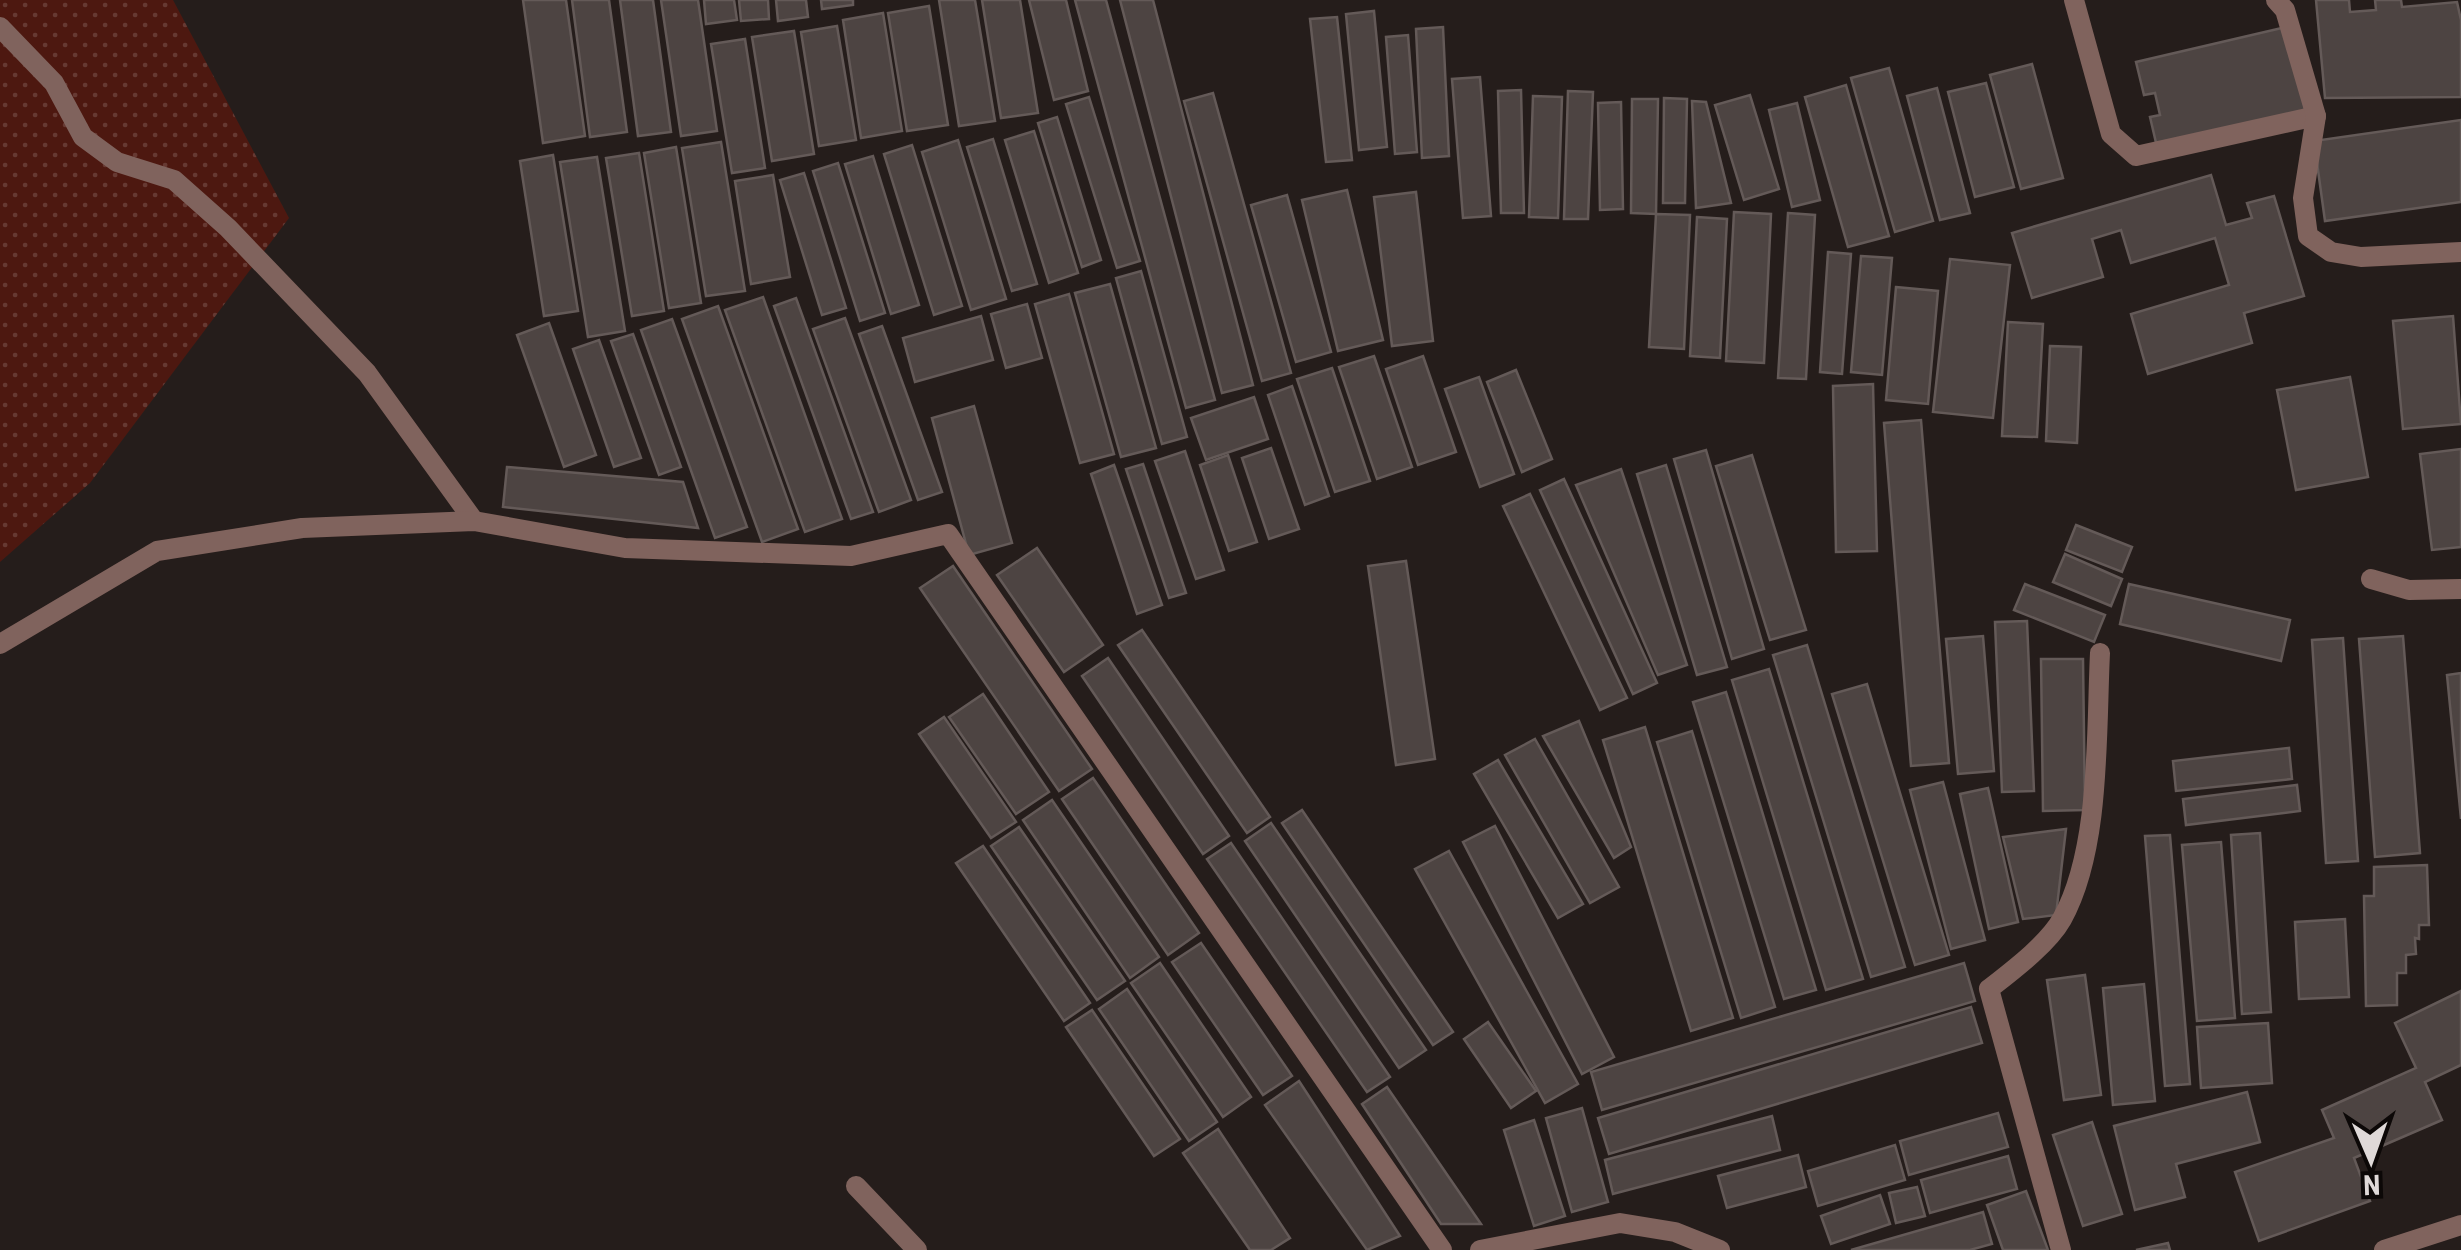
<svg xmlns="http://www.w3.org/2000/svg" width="2461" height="1250" font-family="'Roboto Condensed',sans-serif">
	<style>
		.grass { fill: url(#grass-dots) }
		.building { fill: #4d4442; stroke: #645a58; stroke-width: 2.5 }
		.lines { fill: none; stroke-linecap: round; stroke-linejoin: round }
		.street { stroke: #80635d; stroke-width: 20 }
	</style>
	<defs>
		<pattern id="grass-dots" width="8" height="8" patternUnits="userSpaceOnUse" patternTransform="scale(2.5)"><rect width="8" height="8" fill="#4d1810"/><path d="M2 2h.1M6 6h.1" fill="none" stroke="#663932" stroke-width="1.8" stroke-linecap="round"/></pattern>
	</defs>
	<rect width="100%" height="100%" fill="#251d1b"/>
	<polygon class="grass" points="0,0 173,0 289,218 90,483 0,562"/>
	<g class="building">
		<polygon points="523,0 566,0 585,136 543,143"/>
		<polygon points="572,0 609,0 627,132 590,137"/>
		<polygon points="620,0 653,0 671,132 638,136"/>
		<polygon points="661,0 698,0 717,131 681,136"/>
		<polygon points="704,0 734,0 737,20 706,24"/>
		<polygon points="739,0 768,0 769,19 741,21"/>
		<polygon points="776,0 806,0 808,17 778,21"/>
		<polygon points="821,0 853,0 853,5 822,9"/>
		<polygon points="939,0 975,0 995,121 959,126"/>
		<polygon points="982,0 1020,0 1038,113 1001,118"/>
		<polygon points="1029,0 1066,0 1088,91 1054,100"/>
		<polygon points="1075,0 1106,0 1215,400 1186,408"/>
		<polygon points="1120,0 1153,0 1253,385 1222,393"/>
		<polygon points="2316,0 2349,0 2350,12 2376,10 2375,0 2401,0 2402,7 2457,2 2461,20 2461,97 2325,98"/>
		<polygon points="929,6 948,125 907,131 888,13"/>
		<polygon points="1374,11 1387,147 1359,150 1346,14"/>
		<polygon points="883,13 902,131 861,138 843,20"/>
		<polygon points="1337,17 1352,160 1326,162 1310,19"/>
		<polygon points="837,26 856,140 819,146 801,32"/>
		<polygon points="1443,27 1449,156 1422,158 1416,29"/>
		<polygon points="2286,27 2306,113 2157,147 2150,117 2160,115 2155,93 2144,95 2136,62"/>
		<polygon points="794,31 814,154 772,161 752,37"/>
		<polygon points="1408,35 1417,152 1395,154 1386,37"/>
		<polygon points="745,39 765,168 732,173 711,44"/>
		<polygon points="2032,64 2063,178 2021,189 1990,75"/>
		<polygon points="1889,68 1933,221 1895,232 1851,78"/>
		<polygon points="1480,77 1491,216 1463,218 1452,79"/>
		<polygon points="1986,83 2014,187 1975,197 1948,92"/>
		<polygon points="1846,85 1889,236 1848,247 1805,97"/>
		<polygon points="1937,88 1970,213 1940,220 1907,96"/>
		<polygon points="1521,90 1524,213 1501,213 1498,91"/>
		<polygon points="1568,91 1593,92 1588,219 1564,219"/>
		<polygon points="1213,93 1291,373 1262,381 1184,101"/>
		<polygon points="1750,95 1779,189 1744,200 1715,105"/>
		<polygon points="1533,96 1562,97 1558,218 1529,217"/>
		<polygon points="1089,97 1140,261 1117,268 1066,104"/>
		<polygon points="1664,98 1687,99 1685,203 1663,203"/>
		<polygon points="1632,99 1658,99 1656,214 1631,213"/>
		<polygon points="1692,101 1706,102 1731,203 1696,208"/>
		<polygon points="1621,102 1623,209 1600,210 1598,103"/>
		<polygon points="1797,103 1820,200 1792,207 1769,110"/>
		<polygon points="1057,117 1101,260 1082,267 1038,123"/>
		<polygon points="2461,120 2461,202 2325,221 2314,141"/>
		<polygon points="1034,131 1078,273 1049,283 1005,140"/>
		<polygon points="993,139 1037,284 1012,291 967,147"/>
		<polygon points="958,140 1006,299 971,310 922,152"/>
		<polygon points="721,142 745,291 706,296 682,148"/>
		<polygon points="912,145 962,306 934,315 884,154"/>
		<polygon points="676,147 701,303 669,308 644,153"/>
		<polygon points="639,153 664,311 632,316 606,158"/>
		<polygon points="553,155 578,311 544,316 520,161"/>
		<polygon points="873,156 919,305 891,314 845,164"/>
		<polygon points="597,157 625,331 588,337 560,162"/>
		<polygon points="838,163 885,313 860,321 813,171"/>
		<polygon points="804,173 846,308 822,315 780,180"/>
		<polygon points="773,175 790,277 751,284 735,181"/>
		<polygon points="2211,175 2226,225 2252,218 2247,203 2274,196 2304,296 2244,313 2252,343 2148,374 2131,314 2229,285 2215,238 2131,263 2121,230 2092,239 2103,277 2032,298 2012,233"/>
		<polygon points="1347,190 1383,340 1338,351 1302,200"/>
		<polygon points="1416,192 1433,341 1392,346 1374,197"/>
		<polygon points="1287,195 1331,352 1296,362 1251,205"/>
		<polygon points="1734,212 1771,214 1764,363 1726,361"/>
		<polygon points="1788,213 1815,215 1806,379 1778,378"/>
		<polygon points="1656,214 1690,215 1684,349 1649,347"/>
		<polygon points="1697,217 1727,219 1720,358 1690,356"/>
		<polygon points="1828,252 1851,254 1842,374 1820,372"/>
		<polygon points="1861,256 1892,258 1882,375 1851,372"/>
		<polygon points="1950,259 2010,265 1993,418 1933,412"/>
		<polygon points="1141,271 1187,437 1162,444 1116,278"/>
		<polygon points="1110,284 1156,448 1121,457 1075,293"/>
		<polygon points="1896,287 1938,291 1928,404 1886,400"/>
		<polygon points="1069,294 1114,454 1080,463 1035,304"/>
		<polygon points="763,297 842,519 805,532 725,310"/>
		<polygon points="796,298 873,512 851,519 774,306"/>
		<polygon points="1027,304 1042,358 1006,368 991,314"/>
		<polygon points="718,306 798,529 762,542 682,319"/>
		<polygon points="981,316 993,360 915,382 903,338"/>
		<polygon points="2453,316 2461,424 2403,429 2393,321"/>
		<polygon points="845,318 911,500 879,512 813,329"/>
		<polygon points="672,319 747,527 715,538 641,330"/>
		<polygon points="2008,322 2043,324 2037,437 2002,436"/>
		<polygon points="549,323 596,455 564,467 517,335"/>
		<polygon points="882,326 942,492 918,500 859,334"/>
		<polygon points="633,334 681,467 659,475 611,341"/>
		<polygon points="599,340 641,458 614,467 573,349"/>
		<polygon points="2050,346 2081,347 2077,443 2046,441"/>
		<polygon points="1374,356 1412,467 1377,479 1339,367"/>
		<polygon points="1423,356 1456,452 1418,465 1386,369"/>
		<polygon points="1332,368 1370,481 1335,492 1297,379"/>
		<polygon points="1516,370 1552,459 1522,472 1487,382"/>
		<polygon points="1479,377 1514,474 1480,487 1445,389"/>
		<polygon points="2350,377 2368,477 2296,490 2277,390"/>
		<polygon points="1873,384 1877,551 1836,552 1833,386"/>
		<polygon points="1292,386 1329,496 1305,505 1268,395"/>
		<polygon points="1254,397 1268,439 1206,460 1191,418"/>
		<polygon points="974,406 1012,543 969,555 932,418"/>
		<polygon points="1921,420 1949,763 1911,766 1884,423"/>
		<polygon points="1271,448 1299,529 1269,539 1242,458"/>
		<polygon points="2461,449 2461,547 2432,550 2420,454"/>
		<polygon points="1706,450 1764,649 1732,659 1674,459"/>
		<polygon points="1185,451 1224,570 1196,579 1155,461"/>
		<polygon points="1228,455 1257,542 1229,551 1200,465"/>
		<polygon points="1752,455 1806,630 1770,640 1716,466"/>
		<polygon points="1143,464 1186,593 1169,598 1126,469"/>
		<polygon points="1114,465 1162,605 1137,614 1091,474"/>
		<polygon points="1666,465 1727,667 1697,675 1637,474"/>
		<polygon points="507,467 683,482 698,528 503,507"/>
		<polygon points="1621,469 1687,665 1658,675 1576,485"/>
		<polygon points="1564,479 1657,683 1633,694 1540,490"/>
		<polygon points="1530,494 1627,698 1600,710 1503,506"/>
		<polygon points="2076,525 2132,547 2122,572 2066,550"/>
		<polygon points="1037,548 1103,645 1064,672 997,575"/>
		<polygon points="2065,554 2122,579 2111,606 2053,582"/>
		<polygon points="1406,561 1435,759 1396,765 1368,566"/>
		<polygon points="953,566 1092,769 1059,791 920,588"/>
		<polygon points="2025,584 2105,615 2094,642 2014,610"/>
		<polygon points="2129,584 2290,620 2281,661 2120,624"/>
		<polygon points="2027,621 2034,791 2002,792 1995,622"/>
		<polygon points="1142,630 1270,817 1247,833 1118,645"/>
		<polygon points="1983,636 1994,771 1958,774 1946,639"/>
		<polygon points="2403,636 2420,853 2375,857 2359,639"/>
		<polygon points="2343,638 2358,861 2326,863 2312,640"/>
		<polygon points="1807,645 1905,967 1871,977 1773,655"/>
		<polygon points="1108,658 1229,836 1203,854 1082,676"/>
		<polygon points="2041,659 2083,659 2085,810 2043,811"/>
		<polygon points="1769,669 1863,979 1826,990 1732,680"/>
		<polygon points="2461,673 2461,819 2447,675"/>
		<polygon points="1867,684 1949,955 1915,965 1832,694"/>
		<polygon points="1726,692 1816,990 1784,999 1693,702"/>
		<polygon points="983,694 1049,792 1016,814 949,717"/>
		<polygon points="944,717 1016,822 991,838 919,734"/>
		<polygon points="1579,721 1631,847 1614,858 1543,736"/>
		<polygon points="1645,727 1733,1018 1691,1031 1603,740"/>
		<polygon points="1692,731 1775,1007 1741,1018 1657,742"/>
		<polygon points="1535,739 1619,887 1590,903 1505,755"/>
		<polygon points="2289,748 2292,779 2176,791 2173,761"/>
		<polygon points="1498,760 1583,904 1558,918 1474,774"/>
		<polygon points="1093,778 1199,933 1168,955 1062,799"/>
		<polygon points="1943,782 1985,940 1951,949 1910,790"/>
		<polygon points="2297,785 2300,811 2186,825 2183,799"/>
		<polygon points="1988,788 2018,922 1989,929 1960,794"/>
		<polygon points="1052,800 1159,957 1130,978 1023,820"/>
		<polygon points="1302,810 1453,1032 1433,1045 1282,823"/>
		<polygon points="1271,823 1426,1050 1399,1068 1245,841"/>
		<polygon points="1495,826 1614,1057 1582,1074 1463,842"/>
		<polygon points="1019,827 1125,981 1097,1000 991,846"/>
		<polygon points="2066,829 2056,915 2023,919 2003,837"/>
		<polygon points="2260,833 2271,1012 2242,1014 2231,835"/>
		<polygon points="2170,835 2190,1084 2165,1086 2145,836"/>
		<polygon points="2221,842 2235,1018 2197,1021 2182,845"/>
		<polygon points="1231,843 1390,1077 1367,1092 1207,859"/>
		<polygon points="983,846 1090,1003 1064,1021 956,863"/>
		<polygon points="1449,851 1578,1084 1545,1103 1415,869"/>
		<polygon points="2427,865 2429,925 2419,925 2419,939 2415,938 2416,954 2406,955 2406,973 2397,973 2397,1005 2366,1006 2364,896 2374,896 2374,867"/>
		<polygon points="2345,919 2349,997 2299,999 2295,922"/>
		<polygon points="1201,943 1292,1076 1263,1095 1172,962"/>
		<polygon points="1160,963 1251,1097 1223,1117 1131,983"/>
		<polygon points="1964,963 1975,1001 1602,1110 1591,1072"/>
		<polygon points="2085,975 2101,1095 2064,1100 2047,980"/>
		<polygon points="2144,984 2155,1101 2113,1105 2103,988"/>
		<polygon points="1127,989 1217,1122 1189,1141 1099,1009"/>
		<polygon points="2461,991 2461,1065 2425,1082 2442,1120 2354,1158 2370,1201 2259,1241 2235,1172 2334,1138 2322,1110 2416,1068 2395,1023"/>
		<polygon points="1971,1007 1982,1043 1609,1154 1598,1118"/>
		<polygon points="1092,1010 1180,1139 1154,1156 1066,1027"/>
		<polygon points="1488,1022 1536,1091 1511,1108 1464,1039"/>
		<polygon points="2268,1023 2272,1083 2201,1088 2197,1027"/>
		<polygon points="1299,1081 1400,1236 1367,1250 1265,1105"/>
		<polygon points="1387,1087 1481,1224 1441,1224 1362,1104"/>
		<polygon points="2247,1092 2260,1142 2176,1164 2185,1197 2135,1210 2114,1126"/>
		<polygon points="1582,1108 1608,1202 1572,1212 1546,1118"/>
		<polygon points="1998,1113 2008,1147 1909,1175 1900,1141"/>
		<polygon points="1772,1116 1780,1150 1613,1194 1605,1160"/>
		<polygon points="1534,1120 1565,1216 1534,1226 1504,1130"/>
		<polygon points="2092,1122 2122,1214 2083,1226 2053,1135"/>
		<polygon points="1218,1129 1290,1238 1271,1250 1250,1250 1183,1153"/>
		<polygon points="1895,1145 1905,1180 1818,1206 1808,1171"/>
		<polygon points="1798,1155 1806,1187 1727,1208 1718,1176"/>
		<polygon points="2008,1156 2017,1189 1930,1213 1921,1180"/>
		<polygon points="1917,1187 1925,1216 1896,1223 1889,1193"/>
		<polygon points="2026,1191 2048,1250 2003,1250 1987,1205"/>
		<polygon points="1880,1195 1890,1224 1831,1244 1821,1216"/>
		<polygon points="1983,1212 1992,1244 1970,1250 1851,1250"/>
		<polygon points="2168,1243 2170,1250 2136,1250"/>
	</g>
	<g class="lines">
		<g class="street">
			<polyline points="2074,0 2111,134 2136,156 2316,116"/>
			<polyline points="2276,0 2285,10 2316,116 2303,198 2308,236 2331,252 2361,257 2461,252"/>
			<polyline points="0,27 54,83 83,137 117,162 174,180 228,228 367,373 474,521"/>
			<polyline points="2371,579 2409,590 2461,589"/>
			<polyline points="0,644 157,551 302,528 474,521 625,548 851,556 948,534 1442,1250"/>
			<polyline points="856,1186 917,1250"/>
			<polyline points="1480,1250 1620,1223 1675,1232 1720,1250"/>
			<path d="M 2061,1250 L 1989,989 C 2012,971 2048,944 2062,919 C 2101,849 2096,733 2100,653"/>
			<polyline points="2384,1250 2461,1225"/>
		</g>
	</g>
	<g transform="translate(2371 1160) rotate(178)" stroke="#0c0807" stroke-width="8" paint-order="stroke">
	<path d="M0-8L18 38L0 25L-18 38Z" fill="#dfd9d8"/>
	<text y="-15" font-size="28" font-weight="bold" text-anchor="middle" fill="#dfd9d8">N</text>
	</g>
</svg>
